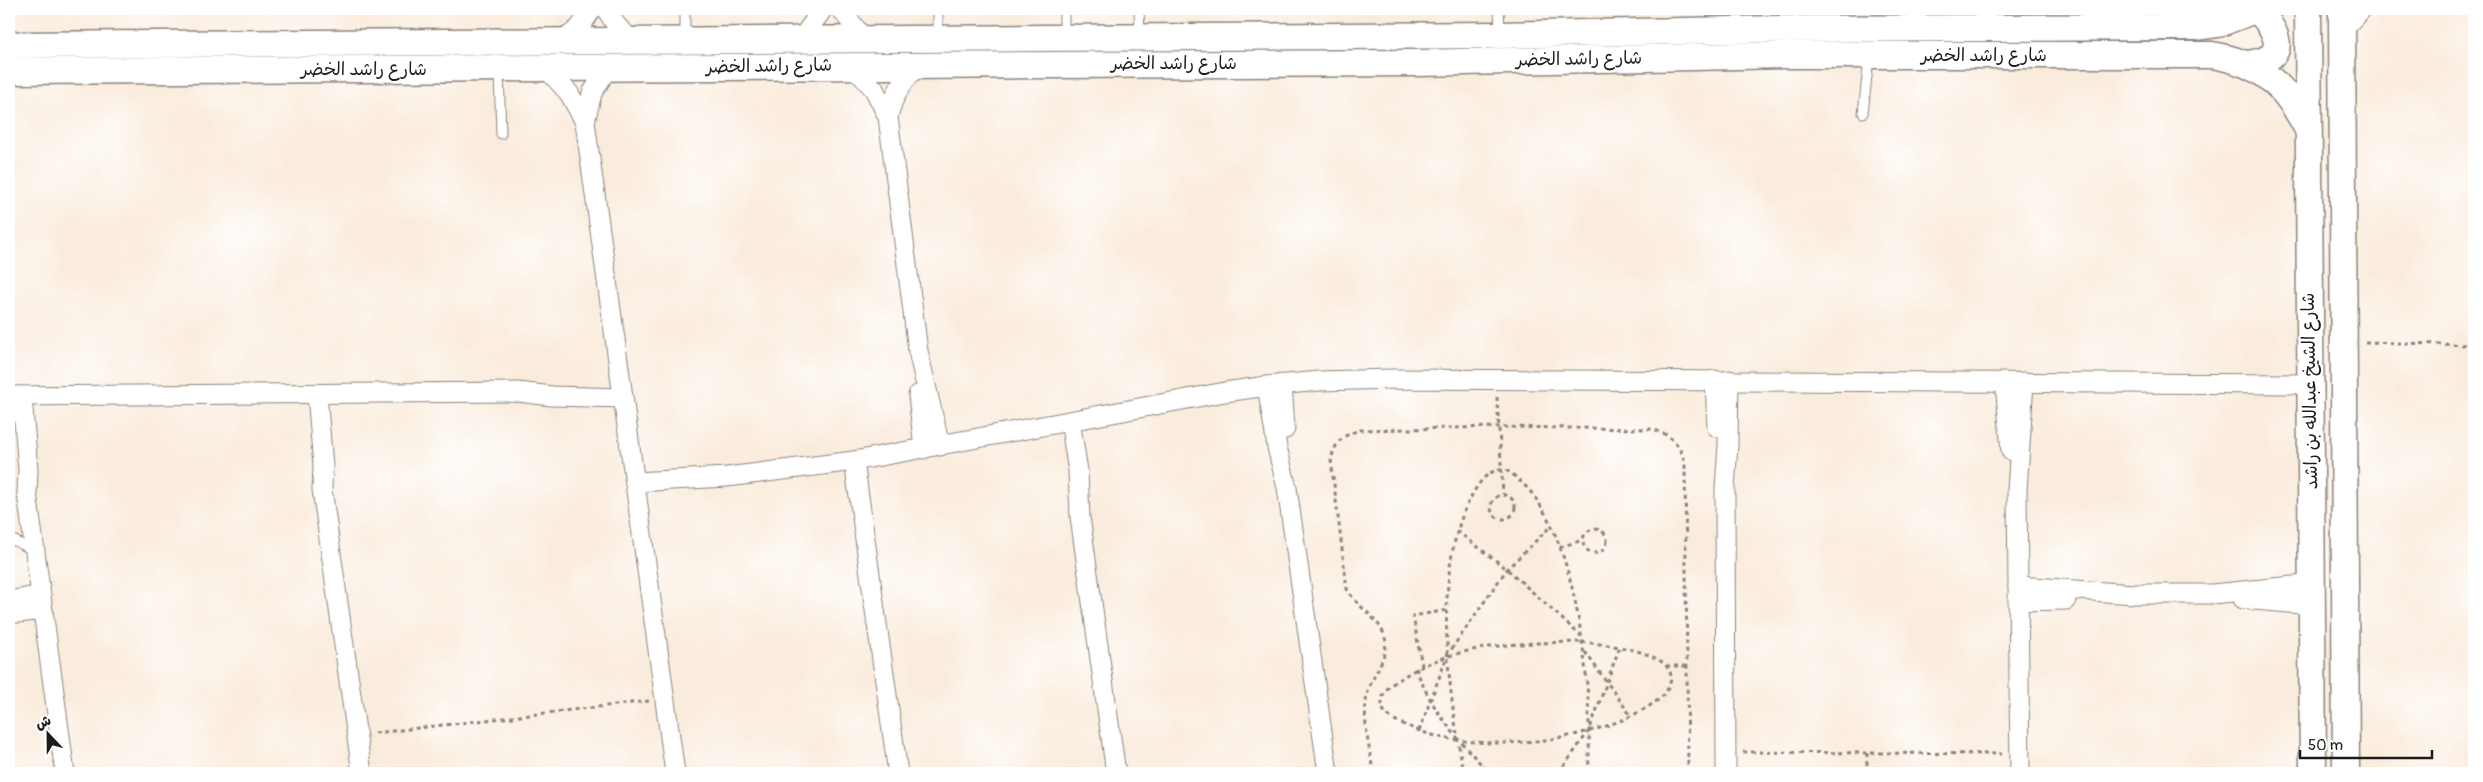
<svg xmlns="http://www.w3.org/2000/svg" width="2483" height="782" font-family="Pangolin,'Playpen Sans Arabic',sans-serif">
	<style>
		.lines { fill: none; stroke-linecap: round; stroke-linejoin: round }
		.lane-casing { stroke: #8b847c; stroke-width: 11 }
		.street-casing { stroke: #8b847c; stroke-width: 21 }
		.secondary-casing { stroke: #8b847c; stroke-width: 29 }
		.path { stroke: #8b847c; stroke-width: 3; stroke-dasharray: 4 4; stroke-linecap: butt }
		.lane { stroke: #fff; stroke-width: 9 }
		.street { stroke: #fff; stroke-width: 19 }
		.secondary { stroke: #fff; stroke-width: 26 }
		.labels { text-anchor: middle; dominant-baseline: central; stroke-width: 4; stroke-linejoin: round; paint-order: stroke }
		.street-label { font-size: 18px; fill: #1c1c1c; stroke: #fff }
	</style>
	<rect width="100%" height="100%" fill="#fff"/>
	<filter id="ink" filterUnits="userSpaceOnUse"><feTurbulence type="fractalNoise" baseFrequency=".02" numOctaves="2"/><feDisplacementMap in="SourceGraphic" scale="10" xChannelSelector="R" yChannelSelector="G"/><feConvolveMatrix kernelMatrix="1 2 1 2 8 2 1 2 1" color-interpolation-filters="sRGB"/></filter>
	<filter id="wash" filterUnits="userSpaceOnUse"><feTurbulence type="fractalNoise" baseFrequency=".0096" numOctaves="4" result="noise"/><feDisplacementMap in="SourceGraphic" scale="20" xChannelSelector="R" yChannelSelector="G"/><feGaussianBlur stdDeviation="1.12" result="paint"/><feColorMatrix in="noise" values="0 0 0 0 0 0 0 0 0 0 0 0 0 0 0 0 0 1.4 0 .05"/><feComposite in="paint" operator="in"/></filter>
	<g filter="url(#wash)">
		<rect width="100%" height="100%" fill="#faecdd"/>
	</g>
	<g filter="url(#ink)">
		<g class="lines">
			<g class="lane-casing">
				<g id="lane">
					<polyline points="1064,9 1064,35"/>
					<polyline points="1139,9 1140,35"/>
					<polyline points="1499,9 1500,33"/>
					<polyline points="685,37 685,9"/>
					<polyline points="938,38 938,9"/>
					<polyline points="499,71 501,134"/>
					<polyline points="1863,113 1869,58"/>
					<polyline points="9,538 35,551"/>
				</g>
			</g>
			<g class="street-casing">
				<g id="street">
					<polyline points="606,9 616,25 631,40"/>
					<polyline points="841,9 863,38"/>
					<polyline points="2342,30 2362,9"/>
					<polyline points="801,39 823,9"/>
					<polyline points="563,41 580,27 592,9"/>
					<polyline points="852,65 874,89 888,117 918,351 940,446"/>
					<polyline points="546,68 569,93 585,122"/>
					<polyline points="608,68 592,93 585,122 675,773"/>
					<path d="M 888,117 C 893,95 903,80 920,64"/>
					<polyline points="1715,380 1717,427"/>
					<polyline points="2005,382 2011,451"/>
					<polyline points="1282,384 1285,429"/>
					<polyline points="1267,386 1277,447 1287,488 1328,773"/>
					<polyline points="317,394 323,466 322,489 362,773"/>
					<polyline points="918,395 924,449"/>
					<polyline points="9,396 518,392 552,396 623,398"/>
					<polyline points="22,396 28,470 27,493 65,773"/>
					<polyline points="1070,421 1078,471 1080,517 1116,773"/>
					<polyline points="854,461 898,773"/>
					<polyline points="635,482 727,477 854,461 1225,392 1267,386 1319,381 1393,379 2310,384"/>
					<polyline points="2018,586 2134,594 2212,594 2313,584"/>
					<polyline points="2243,599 2313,605"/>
					<polyline points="9,601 41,595"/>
					<polyline points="2018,601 2066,600"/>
					<polyline points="9,614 43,610"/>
					<polyline points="1726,773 1725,488 1728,445 1729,380"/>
					<polyline points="2020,773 2017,491 2024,382"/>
				</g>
			</g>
			<g class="secondary-casing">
				<g id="secondary">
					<polyline points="2308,9 2313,773"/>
					<polyline points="2342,9 2346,773"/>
					<polyline points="9,45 1500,35 1780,29 2197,27 2218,24 2257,9"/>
					<path d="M 2247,64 C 2292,59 2278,32 2257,9"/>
					<path d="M 9,71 L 1417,63 L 1787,55 L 2212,55 C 2261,63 2285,85 2307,128"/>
				</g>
			</g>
			<g class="path">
				<polyline points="2365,342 2474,345"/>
				<polyline points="1497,397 1503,494"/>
				<circle cx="1503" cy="507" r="12"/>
				<circle cx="1595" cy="541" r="12"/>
				<polyline points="1457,531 1507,569 1581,636"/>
				<polyline points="1560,547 1583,540"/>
				<path d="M 1582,642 C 1601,644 1672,650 1671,678 C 1670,687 1665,695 1658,700 C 1601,743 1475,757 1410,727 C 1400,722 1383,718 1382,705 C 1381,690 1392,684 1403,677 C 1456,643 1521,643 1582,642 Z"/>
				<polyline points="1585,652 1631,716"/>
				<polyline points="1422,666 1413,616 1448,610"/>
				<polyline points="1666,666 1687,666"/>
				<path d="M 1416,668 C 1430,709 1460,743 1490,773"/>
				<polyline points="1419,731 1448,654 1507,569 1552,525"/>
				<polyline points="375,733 649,701"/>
				<polyline points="1743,752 2002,754"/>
				<polyline points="1867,753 1867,773"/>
				<polyline points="1274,773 1309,769"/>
				<path d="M 1373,773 C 1370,748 1361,717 1368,692 C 1373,672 1394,651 1382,630 C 1374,615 1356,606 1347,589 L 1331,460 C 1335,442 1343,434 1361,430 L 1498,427 L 1652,429 C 1672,435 1681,445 1685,465 L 1688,773"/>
				<path d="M 1464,773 C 1448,692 1431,570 1472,495 C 1478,484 1488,469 1502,470 C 1510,470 1515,477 1521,482 C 1579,533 1594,699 1588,773"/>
				<polyline points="1559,773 1589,731 1620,646"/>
			</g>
			<use href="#lane" class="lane"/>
			<use href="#street" class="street"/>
			<use href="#secondary" class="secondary"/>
		</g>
	</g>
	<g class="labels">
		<g class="street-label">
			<text x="1984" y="55">شارع راشد الخضر</text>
			<text transform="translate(1579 59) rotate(-1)">شارع راشد الخضر</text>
			<text x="1174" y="63">شارع راشد الخضر</text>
			<text transform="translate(769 66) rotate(-1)">شارع راشد الخضر</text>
			<text x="364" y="69">شارع راشد الخضر</text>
			<text transform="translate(2310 391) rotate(-91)">شارع الشيخ عبدالله بن راشد</text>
		</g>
	</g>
	<rect width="2483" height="782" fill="none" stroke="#fff" stroke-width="30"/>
	<g transform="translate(48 734) rotate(338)" stroke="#ffffff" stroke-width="4" paint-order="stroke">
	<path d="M0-4L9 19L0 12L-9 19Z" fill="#1c1c1c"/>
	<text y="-8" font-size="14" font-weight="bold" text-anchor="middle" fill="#1c1c1c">ش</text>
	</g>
	<path d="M2300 750v8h132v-8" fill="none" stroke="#1c1c1c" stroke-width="2.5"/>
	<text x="2308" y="750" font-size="15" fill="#1c1c1c" stroke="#ffffff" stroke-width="4" paint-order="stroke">50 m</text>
</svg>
